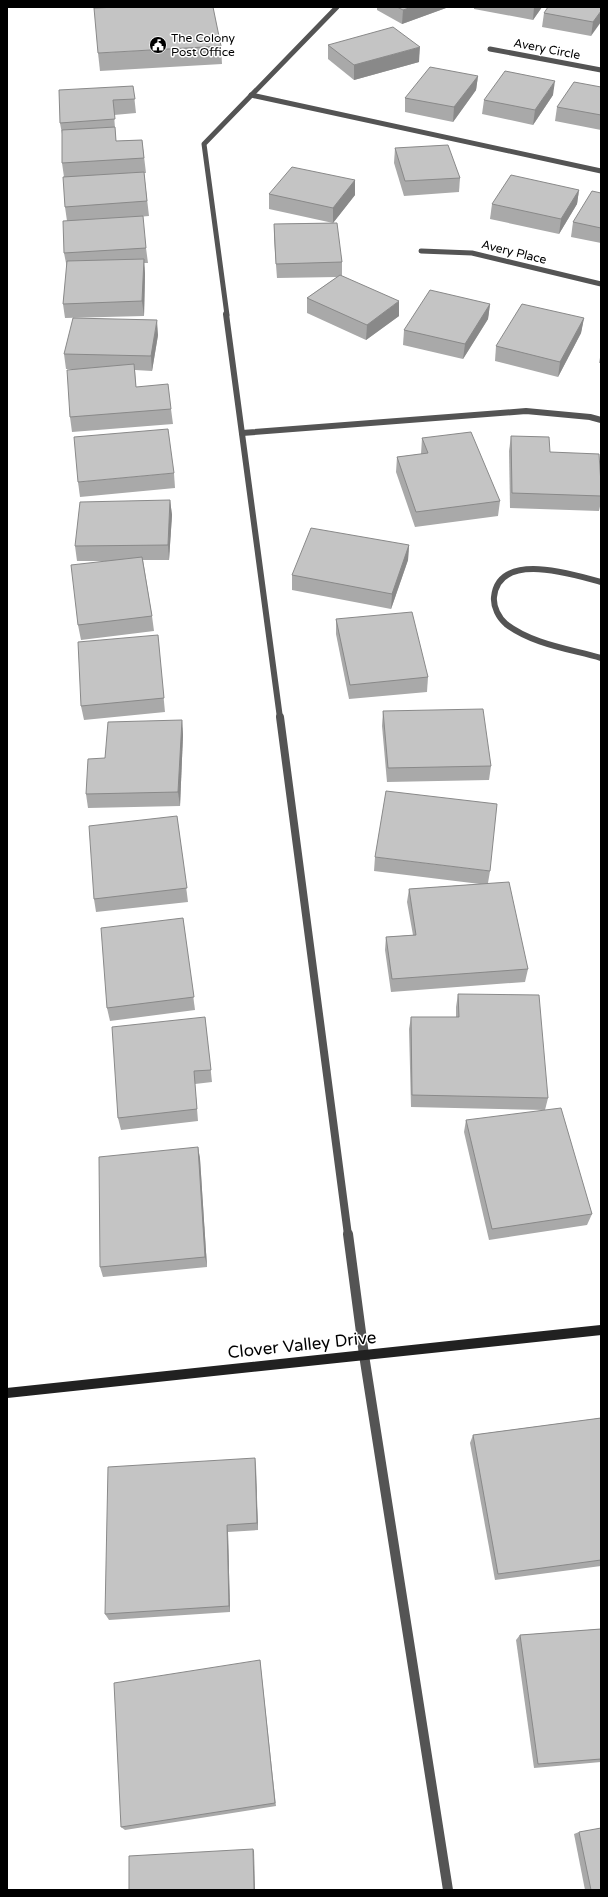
<svg xmlns="http://www.w3.org/2000/svg" width="608" height="1897" font-family="'Varela Round',sans-serif">
	<style>
		.lines { fill: none; stroke-linecap: round; stroke-linejoin: round }
		.lane-far3 { stroke: #545454; stroke-width: 5 }
		.lane-far2 { stroke: #545454; stroke-width: 6 }
		.lane-far1 { stroke: #545454; stroke-width: 8 }
		.lane { stroke: #545454; stroke-width: 10 }
		.street-far1 { stroke: #545454; stroke-width: 5 }
		.street { stroke: #545454; stroke-width: 6 }
		.secondary { stroke: #212121; stroke-width: 10 }
		.wall { fill: #a9a9a9 }
		.shaded-wall { fill: #898989 }
		.building { fill: #c4c4c4; stroke: #898989 }
		.labels { text-anchor: middle; dominant-baseline: central; stroke-width: 3; stroke-linejoin: round; paint-order: stroke }
		.far-poi-label { font-size: 12px; fill: #000; stroke: #fff; text-anchor: start }
		.far-street-label { font-size: 12px; fill: #000; stroke: #fff }
		.near-street-label { font-size: 17px; fill: #000; stroke: #fff }
	</style>
	<rect width="100%" height="100%" fill="#fff"/>
	<g class="lines">
		<g class="lane-far3">
			<polyline points="251,95 601,171"/>
			<polyline points="227,315 204,144 337,7"/>
		</g>
		<g class="lane-far2">
			<polyline points="226,314 280,718"/>
			<polyline points="242,433 526,411 590,417 601,420"/>
		</g>
		<polyline class="lane-far1" points="280,717 348,1235"/>
		<polyline class="lane" points="348,1234 364,1355 448,1890"/>
		<g class="street-far1">
			<polyline points="490,49 601,70"/>
			<polyline points="421,251 472,253 601,284"/>
		</g>
		<path class="street" d="M 601,582 C 574,575 499,550 494,597 C 493,607 499,618 506,624 C 532,644 570,649 601,658"/>
		<polyline class="secondary" points="7,1393 601,1330"/>
	</g>
	<g class="wall">
		<polygon points="377,7 446,7 446,8 402,24 377,10"/>
		<polygon points="474,7 542,7 533,20 474,9"/>
		<polygon points="601,7 591,36 542,27 544,13"/>
		<polygon points="328,45 419,62 354,80 328,59"/>
		<polygon points="221,46 222,64 100,71 98,53"/>
		<polygon points="478,76 476,90 453,122 405,112 405,98"/>
		<polygon points="133,86 136,113 114,115 116,141 142,140 146,173 144,173 149,216 137,217 146,248 148,263 144,263 145,274 144,316 65,318 63,304 67,268 64,253 67,221 65,207 64,177 62,163 62,134 60,123"/>
		<polygon points="601,87 601,130 555,121 557,107"/>
		<polygon points="553,95 533,125 482,114 484,100"/>
		<polygon points="395,148 460,178 459,192 404,196 394,163"/>
		<polygon points="355,180 355,195 333,223 342,262 342,276 399,316 366,340 307,313 307,298 337,277 277,278 274,239 274,224 333,223 269,209 269,194"/>
		<polygon points="579,190 577,204 559,234 490,219 492,204"/>
		<polygon points="601,193 601,243 571,237 573,222"/>
		<polygon points="490,304 488,319 463,359 403,345 404,330"/>
		<polygon points="584,318 581,333 558,377 495,361 496,346"/>
		<polygon points="158,335 152,371 135,370 136,387 171,409 173,424 72,432 70,417 74,369 66,369 64,354"/>
		<polygon points="601,352 601,363 599,363"/>
		<polygon points="511,436 550,452 601,484 601,502 599,511 510,508 509,451"/>
		<polygon points="422,438 500,501 498,516 415,527 396,472 397,457 421,454"/>
		<polygon points="174,473 175,488 80,497 78,482"/>
		<polygon points="170,500 172,515 169,560 143,560 152,616 154,631 81,640 78,625 105,561 77,561 75,546"/>
		<polygon points="409,545 408,560 391,609 292,590 292,575"/>
		<polygon points="336,619 428,677 427,692 349,699 336,634"/>
		<polygon points="159,650 165,712 84,720 81,706"/>
		<polygon points="383,711 491,766 489,780 387,782 382,726"/>
		<polygon points="182,720 183,735 180,806 88,808 86,794 105,758"/>
		<polygon points="177,816 188,902 96,912 94,899"/>
		<polygon points="375,857 490,871 488,883 528,969 525,982 391,992 385,950 386,937 413,935 407,902 409,889 480,884 374,871"/>
		<polygon points="183,918 195,1010 110,1021 107,1008"/>
		<polygon points="458,994 548,1098 545,1110 411,1107 409,1029 411,1017 456,1017 456,1007"/>
		<polygon points="205,1017 212,1082 195,1084 198,1121 121,1130 118,1118"/>
		<polygon points="466,1120 592,1214 587,1225 489,1240 464,1132"/>
		<polygon points="198,1147 200,1159 207,1267 103,1277 100,1267"/>
		<polygon points="601,1418 601,1566 495,1580 470,1443 473,1435"/>
		<polygon points="255,1458 258,1530 228,1532 230,1612 109,1620 105,1614"/>
		<polygon points="601,1629 601,1762 534,1768 516,1640 520,1635"/>
		<polygon points="260,1660 276,1806 125,1830 121,1827"/>
		<polygon points="579,1832 601,1890 585,1890 574,1834"/>
	</g>
	<g class="shaded-wall">
		<polygon points="412,7 446,7 446,8 402,24 403,10"/>
		<polygon points="534,7 542,7 533,20"/>
		<polygon points="601,11 601,22 591,36 593,22"/>
		<polygon points="420,47 419,62 354,80 354,65"/>
		<polygon points="478,76 476,90 453,122 454,107"/>
		<polygon points="555,81 553,95 533,125 535,110"/>
		<polygon points="355,180 355,195 333,223 333,208"/>
		<polygon points="579,190 577,204 559,234 561,219"/>
		<polygon points="144,259 145,274 144,316 142,301"/>
		<polygon points="399,301 399,316 366,340 367,325"/>
		<polygon points="490,304 488,319 463,359 465,344"/>
		<polygon points="584,318 581,333 558,377 560,362"/>
		<polygon points="157,320 158,335 152,371 151,356"/>
		<polygon points="170,500 172,515 169,560 168,545"/>
		<polygon points="409,545 408,560 391,609 392,594"/>
		<polygon points="182,720 183,735 180,806 178,792"/>
		<polygon points="198,1147 200,1159 207,1267 205,1257"/>
		<polygon points="255,1458 256,1466 258,1530 257,1523"/>
		<polygon points="227,1525 228,1532 230,1612 229,1606"/>
		<polygon points="253,1849 254,1851 255,1890 254,1890"/>
	</g>
	<g class="building">
		<polygon points="119,7 213,7 221,46 98,53 94,8"/>
		<polygon points="397,7 412,7 403,10"/>
		<polygon points="548,7 601,7 601,11 593,22 544,13"/>
		<polygon points="393,27 420,47 354,65 328,45"/>
		<polygon points="430,67 478,76 454,107 405,98"/>
		<polygon points="505,71 555,81 535,110 484,100"/>
		<polygon points="574,82 601,87 601,115 557,107"/>
		<polygon points="133,86 135,99 113,100 115,119 60,123 59,90"/>
		<polygon points="115,127 116,141 142,140 144,158 62,163 62,130"/>
		<polygon points="448,145 460,178 405,181 395,148"/>
		<polygon points="292,167 355,180 333,208 269,194"/>
		<polygon points="144,172 147,201 65,207 63,177"/>
		<polygon points="511,175 579,190 561,219 492,204"/>
		<polygon points="592,191 601,193 601,228 573,222"/>
		<polygon points="143,216 146,248 64,253 63,221"/>
		<polygon points="337,223 342,262 276,264 274,224"/>
		<polygon points="144,259 142,301 63,304 67,261"/>
		<polygon points="340,275 399,301 367,325 307,298"/>
		<polygon points="430,290 490,304 465,344 404,330"/>
		<polygon points="522,304 584,318 560,362 496,346"/>
		<polygon points="73,318 157,320 151,356 64,354"/>
		<polygon points="134,364 136,387 168,384 171,409 70,417 67,370"/>
		<polygon points="168,429 174,473 78,482 74,437"/>
		<polygon points="471,432 500,501 416,512 397,457 428,453 422,438"/>
		<polygon points="511,436 549,437 550,452 599,454 601,484 601,496 512,493"/>
		<polygon points="170,500 168,545 75,546 80,502"/>
		<polygon points="311,528 409,545 392,594 292,575"/>
		<polygon points="142,557 152,616 78,625 71,565"/>
		<polygon points="412,612 428,677 350,685 336,619"/>
		<polygon points="158,635 164,698 81,706 78,642"/>
		<polygon points="483,709 491,766 388,768 383,711"/>
		<polygon points="182,720 178,792 86,794 88,759 105,758 108,722"/>
		<polygon points="386,791 497,804 490,871 375,857"/>
		<polygon points="177,816 187,888 94,899 89,826"/>
		<polygon points="509,882 528,969 392,979 386,937 416,935 409,889"/>
		<polygon points="183,918 194,997 107,1008 101,928"/>
		<polygon points="458,994 539,995 548,1098 412,1095 411,1017 459,1017"/>
		<polygon points="205,1017 211,1070 194,1071 197,1109 118,1118 112,1027"/>
		<polygon points="561,1108 592,1214 492,1229 466,1120"/>
		<polygon points="198,1147 205,1257 100,1267 99,1157"/>
		<polygon points="601,1418 601,1560 498,1574 473,1435"/>
		<polygon points="255,1458 257,1523 227,1525 229,1606 105,1614 108,1467"/>
		<polygon points="601,1629 601,1759 538,1764 520,1635"/>
		<polygon points="260,1660 275,1803 121,1827 114,1683"/>
		<polygon points="601,1828 601,1890 591,1890 579,1832"/>
		<polygon points="253,1849 254,1890 129,1890 129,1856"/>
	</g>
	<defs>
		<g id="civic-disc" transform="scale(0.9)"><circle r="9.5" fill="#000" stroke="#fff"/><path d="M-.6-6.5H3V-4.5H.6V-3L4-1V1h2V6H-6V1h2V-1L-.6-3ZM-1.2 2.5V6h2.4V2.5Z" fill="#fff"/></g>
	</defs>
	<g fill-rule="evenodd">
		<use href="#civic-disc" x="158" y="45"/>
	</g>
	<g class="labels">
		<g class="far-poi-label">
			<text x="171" y="38">The Colony<tspan x="171" dy="14">Post Office</tspan></text>
		</g>
		<g class="far-street-label">
			<text transform="translate(547 49) rotate(11)">Avery Circle</text>
			<text transform="translate(514 252) rotate(14)">Avery Place</text>
		</g>
		<g class="near-street-label">
			<text transform="translate(302 1345) rotate(-6)">Clover Valley Drive</text>
		</g>
	</g>
	<rect width="608" height="1897" fill="none" stroke="#000000" stroke-width="16"/>
</svg>
